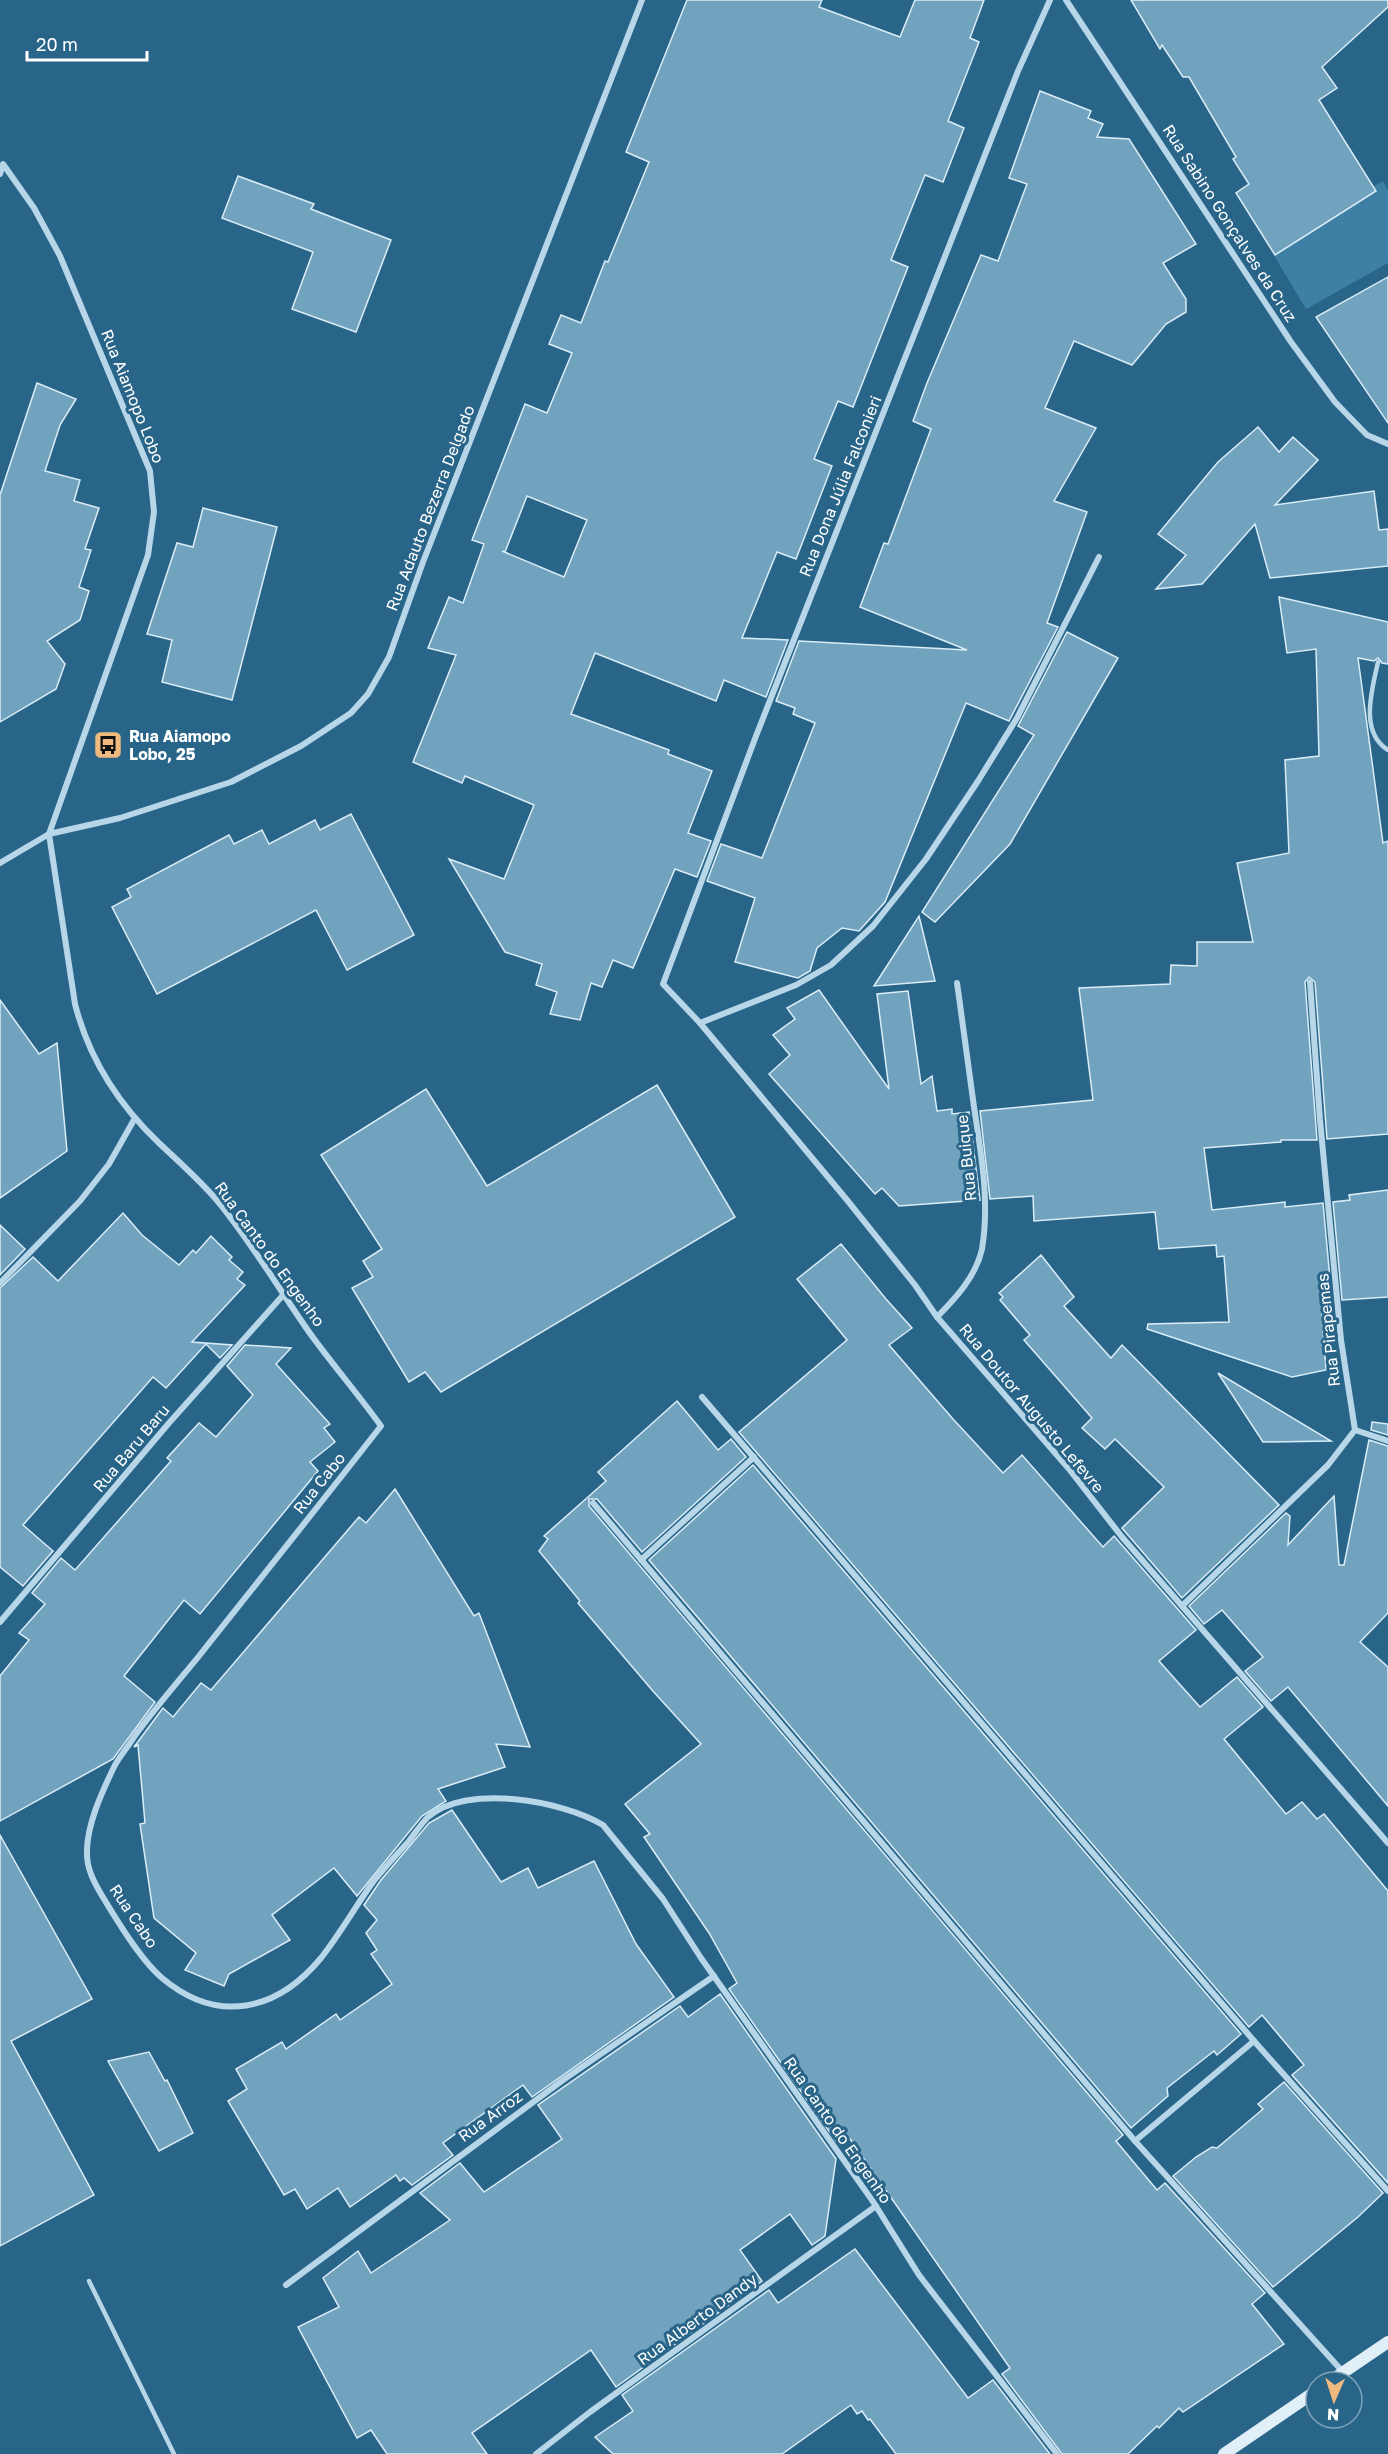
<svg xmlns="http://www.w3.org/2000/svg" width="1388" height="2454" font-family="'Golos Text',sans-serif">
	<style>
		.green { fill: #3e80a5 }
		.building { fill: #71a2be; stroke: #daedf7; stroke-width: 1.5; fill-rule: evenodd }
		.lines { fill: none; stroke-linecap: round; stroke-linejoin: round }
		.service { stroke: #b7d7e9; stroke-width: 4.5 }
		.minor { stroke: #b7d7e9; stroke-width: 6 }
		.secondary { stroke: #e0eff8; stroke-width: 12 }
		.labels { text-anchor: middle; dominant-baseline: central; stroke-width: 6; stroke-linejoin: round; paint-order: stroke }
		.street-label { font-size: 16px; fill: #fff; stroke: #296589 }
		.poi-label { font-size: 16px; font-weight: bold; fill: #fff; stroke: #296589; text-anchor: start }
	</style>
	<rect width="100%" height="100%" fill="#296589"/>
	<polygon class="green" points="1383,181 1388,191 1388,263 1306,309 1272,252"/>
	<g class="building">
		<path d="M 687,0 L 822,0 L 819,7 L 900,37 L 915,0 L 984,0 L 970,38 L 979,42 L 948,121 L 964,128 L 943,182 L 925,175 L 891,260 L 908,267 L 853,407 L 838,401 L 814,459 L 832,466 L 796,559 L 777,552 L 742,638 L 788,640 L 766,697 L 724,680 L 716,701 L 595,653 L 571,714 L 669,750 L 668,754 L 712,771 L 688,833 L 711,841 L 697,877 L 675,869 L 633,968 L 613,960 L 602,987 L 591,983 L 580,1020 L 550,1014 L 557,992 L 536,985 L 542,964 L 505,952 L 449,859 L 504,879 L 534,805 L 465,776 L 462,783 L 413,762 L 456,655 L 428,648 L 449,597 L 463,603 L 484,544 L 472,540 L 525,404 L 547,413 L 572,353 L 549,344 L 561,315 L 581,323 L 605,261 L 608,262 L 649,162 L 626,152 ZM 527,496 L 587,520 L 564,577 L 502,551 L 505,552 Z"/>
		<polygon points="1131,0 1388,0 1388,7 1322,67 1337,88 1319,100 1376,191 1275,255 1236,193 1249,184 1233,159 1236,157 1189,77 1183,77 1162,45 1160,49"/>
		<polygon points="1040,91 1091,111 1088,118 1103,124 1097,137 1129,139 1196,244 1163,263 1186,299 1186,312 1166,324 1132,365 1074,341 1045,408 1096,428 1054,501 1087,512 1047,623 1058,627 1009,721 966,703 885,902 859,931 842,928 817,948 810,971 798,978 735,962 755,898 707,881 721,844 762,858 815,723 793,714 795,708 776,701 799,641 967,650 860,607 884,543 888,544 931,429 913,421 927,383 981,255 998,261 1027,184 1009,178"/>
		<polygon points="238,176 314,204 311,209 391,240 356,332 292,309 313,252 222,218"/>
		<polygon points="1388,277 1388,423 1316,317"/>
		<polygon points="37,383 76,399 60,425 45,471 80,480 74,501 99,508 85,549 91,550 79,587 89,591 80,620 47,641 65,664 56,689 0,722 0,495"/>
		<polygon points="1258,427 1279,452 1293,437 1318,460 1275,505 1374,491 1379,530 1388,529 1388,566 1270,578 1255,524 1202,584 1156,589 1186,555 1158,534 1218,462"/>
		<polygon points="203,508 277,527 232,700 162,682 172,640 147,634 177,543 193,547"/>
		<polygon points="1279,597 1388,622 1388,664 1382,663 1378,658 1374,661 1358,658 1383,843 1388,841 1388,1134 1327,1139 1315,982 1309,977 1305,982 1317,1140 1281,1140 1281,1142 1204,1148 1212,1210 1285,1202 1285,1207 1323,1203 1332,1300 1321,1301 1326,1370 1292,1377 1147,1329 1148,1324 1229,1322 1224,1256 1217,1257 1216,1245 1159,1249 1155,1212 1034,1221 1033,1196 990,1199 980,1111 1093,1100 1079,988 1170,984 1171,965 1197,966 1197,942 1253,942 1237,863 1289,853 1285,760 1319,756 1316,649 1287,653"/>
		<polygon points="1067,632 1118,658 1010,844 935,922 922,912 1034,735 1018,726"/>
		<polygon points="351,814 414,935 347,970 316,910 157,994 112,907 131,897 127,889 229,835 234,844 262,830 269,844 315,820 320,830"/>
		<polygon points="919,916 935,981 874,986"/>
		<polygon points="819,990 889,1089 877,994 908,991 921,1084 932,1076 937,1111 952,1109 952,1114 969,1112 980,1200 899,1206 882,1188 875,1194 769,1074 790,1055 773,1035 795,1019 787,1008"/>
		<polygon points="0,1000 39,1054 57,1043 67,1151 0,1198"/>
		<polygon points="657,1085 735,1217 441,1392 425,1372 409,1382 352,1288 373,1277 363,1261 382,1249 321,1155 426,1089 487,1186"/>
		<polygon points="1388,1190 1388,1297 1342,1300 1333,1202 1350,1200 1349,1195"/>
		<polygon points="123,1213 142,1235 179,1265 193,1250 196,1253 211,1236 232,1257 229,1260 243,1272 237,1279 245,1285 192,1342 232,1345 220,1358 206,1344 166,1388 153,1377 23,1525 53,1551 23,1586 0,1567 0,1288 33,1257 58,1281"/>
		<polygon points="0,1225 25,1249 0,1275"/>
		<polygon points="841,1244 886,1299 912,1328 889,1345 953,1419 1003,1473 1022,1455 1103,1547 1114,1536 1196,1630 1159,1661 1200,1707 1237,1677 1263,1707 1224,1739 1286,1814 1302,1802 1317,1819 1324,1814 1388,1891 1388,2183 1292,2075 1304,2065 1262,2015 1249,2027 739,1432 847,1340 797,1279"/>
		<polygon points="1041,1255 1074,1297 1064,1306 1111,1358 1122,1345 1279,1505 1182,1598 1122,1528 1164,1487 1115,1439 1105,1449 1082,1428 1092,1418 1024,1340 1030,1335 1000,1300 1003,1297 999,1293"/>
		<polygon points="245,1345 291,1348 276,1364 330,1424 324,1428 335,1442 310,1462 318,1471 200,1614 184,1600 124,1676 155,1702 113,1759 0,1821 0,1676 29,1640 19,1633 45,1604 32,1593 61,1558 75,1570 171,1461 167,1458 199,1423 216,1437 253,1395 227,1366"/>
		<polygon points="1218,1373 1331,1441 1263,1442"/>
		<polygon points="677,1401 718,1450 731,1439 746,1457 642,1552 597,1499 589,1499 589,1506 1123,2135 1116,2141 1157,2190 1165,2183 1265,2293 1252,2304 1284,2344 1183,2412 1179,2408 1159,2428 1157,2426 1128,2454 1062,2454 1002,2374 1010,2368 841,2126 838,2144 729,1989 737,1983 709,1933 644,1837 650,1834 625,1804 701,1744 652,1690 578,1603 580,1601 539,1551 548,1539 544,1536 606,1481 598,1472"/>
		<polygon points="1372,1422 1388,1424 1388,1435 1371,1430"/>
		<polygon points="1369,1440 1388,1446 1388,1613 1360,1642 1388,1667 1388,1806 1288,1687 1271,1701 1245,1671 1263,1657 1222,1610 1204,1624 1189,1606 1286,1513 1290,1516 1288,1545 1334,1496 1339,1565 1344,1565"/>
		<polygon points="753,1465 1241,2034 1217,2055 1214,2051 1167,2088 1168,2096 1131,2128 649,1560"/>
		<polygon points="395,1489 474,1616 479,1613 530,1747 496,1744 505,1767 438,1789 446,1801 422,1816 357,1896 334,1868 272,1915 290,1940 229,1974 224,1986 185,1970 196,1953 154,1918 140,1824 145,1823 138,1745 134,1747 163,1708 173,1717 201,1683 211,1690 359,1517 366,1523"/>
		<polygon points="452,1810 501,1882 528,1868 538,1888 594,1861 636,1944 674,1997 532,2097 523,2085 476,2119 443,2143 453,2155 412,2185 404,2178 400,2181 396,2175 350,2207 338,2188 307,2209 295,2189 284,2195 228,2101 247,2089 236,2069 282,2042 286,2049 336,2014 340,2020 392,1984 371,1954 377,1950 366,1933 377,1920 364,1905 381,1880 429,1823"/>
		<polygon points="0,1835 92,1999 11,2041 94,2195 0,2246"/>
		<polygon points="720,1994 836,2159 825,2236 812,2245 790,2214 740,2250 762,2281 616,2387 591,2350 472,2433 487,2454 387,2454 371,2430 357,2438 298,2327 339,2307 323,2278 358,2251 371,2273 450,2220 420,2193 460,2163 484,2192 562,2139 538,2105 680,2006 688,2017"/>
		<polygon points="149,2052 165,2081 167,2080 193,2133 159,2151 108,2061"/>
		<polygon points="1284,2082 1383,2193 1358,2217 1273,2287 1173,2176 1196,2157 1212,2147 1217,2148 1263,2109 1258,2104"/>
		<polygon points="855,2249 968,2398 993,2380 1050,2454 896,2454 870,2419 868,2420 862,2411 857,2414 851,2405 782,2454 613,2454 595,2437 633,2411 622,2395 769,2290 778,2303"/>
	</g>
	<g class="lines">
		<g class="service">
			<path d="M 1378,662 C 1372,690 1359,732 1388,750"/>
			<polyline points="89,2281 174,2454"/>
		</g>
		<g class="minor">
			<polyline points="1050,0 1018,71 756,736 663,984 700,1023 847,1200 915,1285 937,1317 1069,1469 1122,1537 1388,1843"/>
			<polyline points="1066,0 1291,342 1335,402 1367,435 1388,444"/>
			<path d="M 0,174 L 3,164 L 34,208 L 60,256 L 150,471 L 154,512 L 148,555 L 49,834 L 75,1004 C 89,1059 118,1104 159,1143 C 180,1163 202,1182 220,1204 C 253,1245 279,1289 309,1332 C 332,1364 358,1394 381,1426 C 321,1503 260,1579 199,1656 C 177,1683 155,1708 134,1737 C 128,1747 119,1757 114,1767 C 102,1792 86,1826 87,1854 C 87,1869 94,1882 101,1894 C 116,1919 140,1959 162,1978 C 218,2025 277,2011 321,1958 C 340,1934 355,1907 373,1882 C 384,1868 397,1854 409,1841 C 415,1833 421,1824 428,1817 C 467,1783 563,1801 603,1825 L 663,1899 L 701,1958 L 874,2203 L 919,2275 L 1057,2454"/>
			<polyline points="0,863 49,834 120,818 231,782 301,746 351,713 368,694 389,657 423,562 642,0"/>
			<polyline points="700,1023 796,985 831,965 873,926 926,859 978,781 1017,718 1099,557"/>
			<polyline points="0,1283 80,1201 109,1164 135,1118"/>
			<path d="M 937,1317 C 956,1298 976,1276 982,1249 C 990,1202 981,1153 974,1107 C 968,1065 963,1024 957,983"/>
			<polyline points="702,1397 1254,2041 1388,2191"/>
			<polyline points="1355,1430 1388,1441"/>
			<polyline points="593,1503 1135,2141 1343,2372"/>
			<polyline points="641,1560 754,1457"/>
			<polyline points="1182,1606 1328,1465 1355,1430 1341,1340 1320,1120 1310,982"/>
			<polyline points="0,1622 169,1423 285,1293"/>
			<polyline points="1135,2141 1254,2041"/>
			<polyline points="286,2285 563,2080 714,1976"/>
			<polyline points="536,2454 590,2412 876,2206"/>
		</g>
		<g class="secondary">
			<polyline points="1329,2382 1388,2342"/>
			<polyline points="1224,2454 1316,2391"/>
		</g>
	</g>
	<defs>
		<g id="bus-square" transform="scale(1.5)"><rect x="-9" y="-9" width="18" height="18" rx="4" fill="#f0b97e" stroke="#296589"/><path d="M-5-6H5V4H4V6H2V4H-2V6H-4V4H-5ZM-3.5-4V0h7V-4ZM-3.5 1.2v1.5H-2V1.2ZM2 1.2v1.5H3.5V1.2Z" fill="#111"/></g>
	</defs>
	<g fill-rule="evenodd">
		<use href="#bus-square" x="108" y="745"/>
	</g>
	<g class="labels">
		<g class="street-label">
			<text transform="translate(1230 223) rotate(57)">Rua Sabino Gonçalves da Cruz</text>
			<text transform="translate(133 396) rotate(68)">Rua Aiamopo Lobo</text>
			<text transform="translate(840 486) rotate(-68)">Rua Dona Júlia Falconieri</text>
			<text transform="translate(430 508) rotate(-69)">Rua Adauto Bezerra Delgado</text>
			<text transform="translate(966 1158) rotate(-96)">Rua Buique</text>
			<text transform="translate(270 1254) rotate(54)">Rua Canto do Engenho</text>
			<text transform="translate(1328 1330) rotate(-96)">Rua Pirapemas</text>
			<text transform="translate(1032 1408) rotate(50)">Rua Doutor Augusto Lefevre</text>
			<text transform="translate(131 1448) rotate(-50)">Rua Baru Baru</text>
			<text transform="translate(319 1483) rotate(-52)">Rua Cabo</text>
			<text transform="translate(134 1916) rotate(56)">Rua Cabo</text>
			<text transform="translate(490 2116) rotate(-36)">Rua Arroz</text>
			<text transform="translate(838 2130) rotate(55)">Rua Canto do Engenho</text>
			<text transform="translate(697 2319) rotate(-36)">Rua Alberto Dandy</text>
		</g>
		<g class="poi-label">
			<text x="129" y="736">Rua Aiamopo<tspan x="129" dy="18">Lobo, 25</tspan></text>
		</g>
	</g>
	<g transform="translate(1334 2400) rotate(183)"><circle r="28" fill="#296589" stroke="#7fa3b8" stroke-width="1.5"/>
	<path d="M0-4.5L10 22L0 15L-10 22Z" fill="#f0b97e"/>
	<text y="-9" font-size="16" font-weight="bold" text-anchor="middle" fill="#ffffff">N</text>
	</g>
	<path d="M27 51v9h120v-9" fill="none" stroke="#ffffff" stroke-width="3"/>
	<text x="36" y="51" font-size="18" fill="#ffffff" stroke="#296589" stroke-width="4.5" paint-order="stroke">20 m</text>
</svg>
